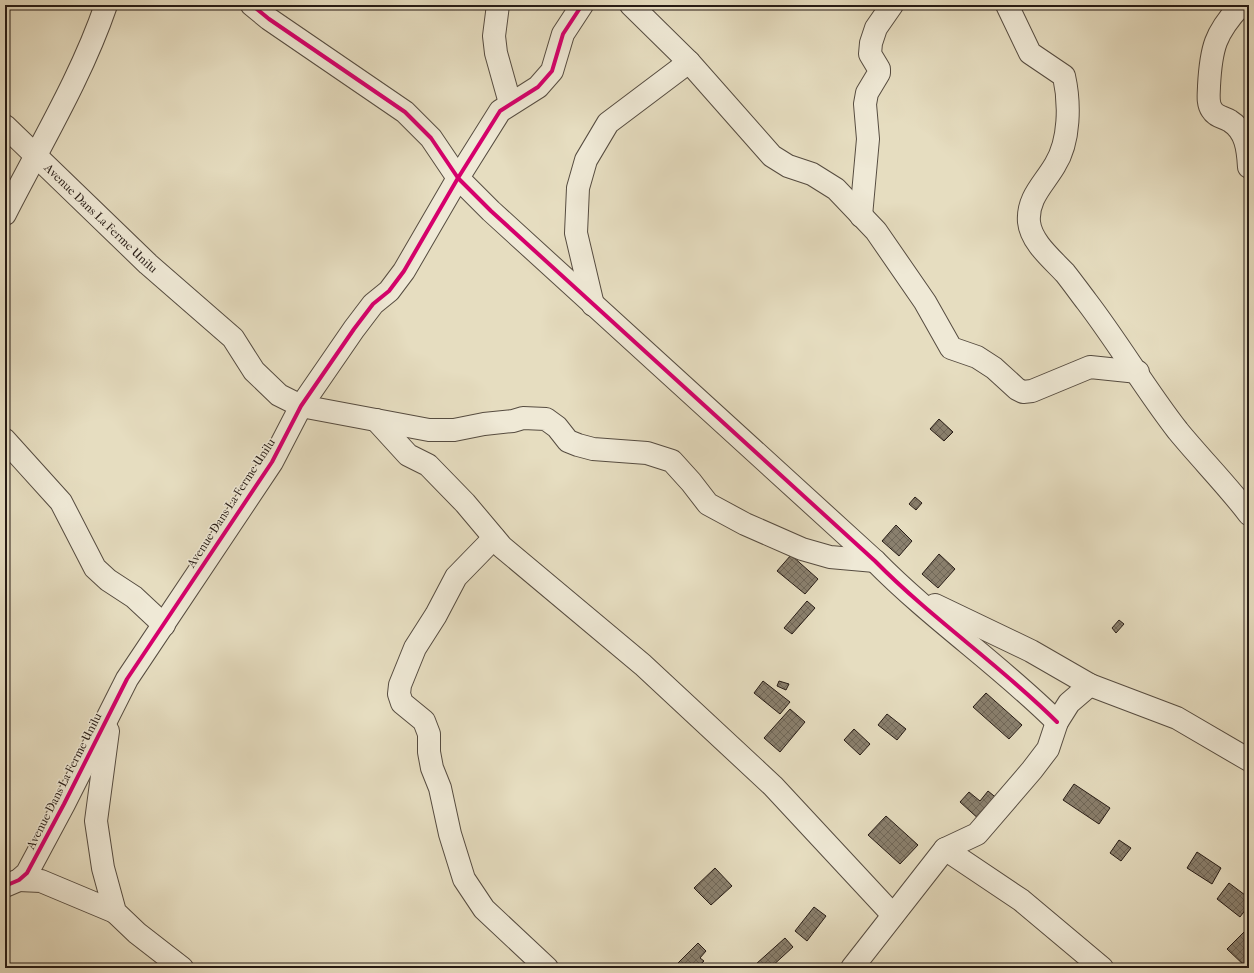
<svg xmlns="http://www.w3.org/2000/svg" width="1254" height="973" font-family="'IM FELL French Canon',serif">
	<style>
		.building { fill: url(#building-cross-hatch); stroke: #261b15 }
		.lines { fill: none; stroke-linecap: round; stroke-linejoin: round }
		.minor-casing { stroke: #564c40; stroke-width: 24 }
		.minor { stroke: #efe9d6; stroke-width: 22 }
		.cycleway-casing { stroke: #efe9d6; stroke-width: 6 }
		.cycleway { stroke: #d6006c; stroke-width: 4 }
		.labels { text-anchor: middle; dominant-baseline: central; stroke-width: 3; stroke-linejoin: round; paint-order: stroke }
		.street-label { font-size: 12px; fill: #261b15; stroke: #efe9d6 }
	</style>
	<defs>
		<pattern id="building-cross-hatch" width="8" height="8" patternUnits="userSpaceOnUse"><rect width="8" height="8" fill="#8a806e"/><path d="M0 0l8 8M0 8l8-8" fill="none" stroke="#716859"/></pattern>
	</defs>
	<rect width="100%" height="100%" fill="#e6ddc0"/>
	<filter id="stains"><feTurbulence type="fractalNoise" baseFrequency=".005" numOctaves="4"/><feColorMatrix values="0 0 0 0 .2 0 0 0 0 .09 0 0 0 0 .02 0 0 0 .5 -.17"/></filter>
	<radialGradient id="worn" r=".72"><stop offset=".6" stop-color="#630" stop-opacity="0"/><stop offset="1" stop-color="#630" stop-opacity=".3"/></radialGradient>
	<g class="building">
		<polygon points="939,419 953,432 944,441 930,429"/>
		<polygon points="915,497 922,503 916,510 909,504"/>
		<polygon points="896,525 912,541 899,556 882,541"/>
		<polygon points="939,554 955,569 938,588 922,574"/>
		<polygon points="791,555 818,579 805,594 777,571"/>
		<polygon points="807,601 815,608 792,634 784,628"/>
		<polygon points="1119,620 1124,624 1116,633 1112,628"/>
		<polygon points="763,681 790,702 780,714 754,693"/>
		<polygon points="779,681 789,684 786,690 777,686"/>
		<polygon points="986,693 1022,725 1009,739 973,707"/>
		<polygon points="790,709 805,722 780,752 764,738"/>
		<polygon points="887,714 906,729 897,740 878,725"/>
		<polygon points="854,729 870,744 860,755 844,740"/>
		<polygon points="1074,784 1110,808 1099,824 1063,800"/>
		<polygon points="988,791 999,800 981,821 960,802 969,792 980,801"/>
		<polygon points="886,816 918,845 900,864 868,835"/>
		<polygon points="1119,840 1131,848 1121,861 1110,853"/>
		<polygon points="1197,852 1221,868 1212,884 1187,868"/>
		<polygon points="715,868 732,886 711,905 694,888"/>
		<polygon points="1229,883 1249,898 1249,905 1240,917 1217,899"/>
		<polygon points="814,907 826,916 807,941 795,931"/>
		<polygon points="1249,927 1249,968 1247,968 1227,949"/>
		<polygon points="785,938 793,947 770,968 760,968 756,964"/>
		<polygon points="698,943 706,951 700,958 704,961 697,968 691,966 689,968 680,968 676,965"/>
	</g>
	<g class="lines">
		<g class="minor-casing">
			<g id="minor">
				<path d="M 252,5 L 269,19 L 405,112 L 431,138 L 458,178 L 491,211 L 875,561 C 932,619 1000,665 1057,722"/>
				<polyline points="498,5 494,36 496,53 510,103"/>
				<polyline points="631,5 689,62 772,156 788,166 812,174 836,189 876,231 925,302 951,348 977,357 994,368 1017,389 1023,392 1032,391 1090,367 1138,372"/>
				<path d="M 1007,5 L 1030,53 L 1064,76 C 1070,103 1070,141 1055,165 C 1044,184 1027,198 1029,222 C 1031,242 1052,259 1065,273 C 1073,283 1080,293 1087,302 C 1119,344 1146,390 1178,431 C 1201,459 1227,485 1249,514"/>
				<path d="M 1241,5 C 1215,33 1211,48 1209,86 C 1209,93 1207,103 1212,110 C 1216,117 1224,117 1230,121 C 1246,131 1248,149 1249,167"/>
				<path id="s1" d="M 5,126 L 148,264 L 233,338 L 254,371 L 279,395 L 301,406 L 429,430 L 454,430 L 484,424 L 513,421 L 523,418 L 546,419 L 557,427 L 568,441 L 578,445 L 593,449 L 647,453 L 672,461 L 691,482 L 708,504 L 745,524 L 802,549 L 830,557 L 875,561"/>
				<path d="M 5,214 C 40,145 81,78 106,5"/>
				<polyline points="861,216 868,139 865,104 867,93 879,73 879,69 870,54 871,43 876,28 892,5"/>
				<polyline points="593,305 576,233 578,188 586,160 608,123 689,62"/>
				<polyline points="376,420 408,455 428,465 465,503 502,547 643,665 773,786 893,915"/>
				<polyline points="5,440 61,502 95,568 108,580 134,597 164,625"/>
				<polyline points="494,538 456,577 436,615 415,648 400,685 399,694 402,703 424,721 429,734 429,752 432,768 440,788 450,834 464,879 484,909 547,968"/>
				<polyline points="935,605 1031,651 1090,685 1177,718 1249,760"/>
				<polyline points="108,731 96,821 103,868 115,912 137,933 182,968"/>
				<polyline points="945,849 1021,900 1102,968"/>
				<polyline points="19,880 41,881 115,912"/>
				<polyline points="5,886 19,880 27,873 64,804 127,679 272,462 301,406 354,329 373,304 389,291 404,271 458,178 500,111 538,87 552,71 563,34 582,5"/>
				<polyline points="852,968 945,849 977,834 1032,770 1048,749 1057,722 1069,703 1090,685"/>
			</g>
		</g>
		<use href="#minor" class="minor"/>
		<g class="cycleway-casing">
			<g id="cycleway">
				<path d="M 252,5 L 269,19 L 405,112 L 431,138 L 458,178 L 491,211 L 875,561 C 932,619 1000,665 1057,722"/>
				<polyline points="5,886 19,880 27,873 64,804 127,679 272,462 301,406 354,329 373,304 389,291 404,271 458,178 500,111 538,87 552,71 563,34 582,5"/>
			</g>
		</g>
		<use href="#cycleway" class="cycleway"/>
	</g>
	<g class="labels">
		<g class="street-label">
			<text stroke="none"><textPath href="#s1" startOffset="133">Avenue Dans La Ferme Unilu</textPath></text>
			<text transform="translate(231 503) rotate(-57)">Avenue Dans La Ferme Unilu</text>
			<text transform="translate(64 781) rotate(-63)">Avenue Dans La Ferme Unilu</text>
		</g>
	</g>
	<rect width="1254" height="973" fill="none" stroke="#e6ddc0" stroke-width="20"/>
	<rect x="6" y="6" width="1242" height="961" fill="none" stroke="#261b15" stroke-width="2"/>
	<rect x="10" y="10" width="1234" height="953" fill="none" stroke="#261b15"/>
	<rect width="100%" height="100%" filter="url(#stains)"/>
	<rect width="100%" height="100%" fill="url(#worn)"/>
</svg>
